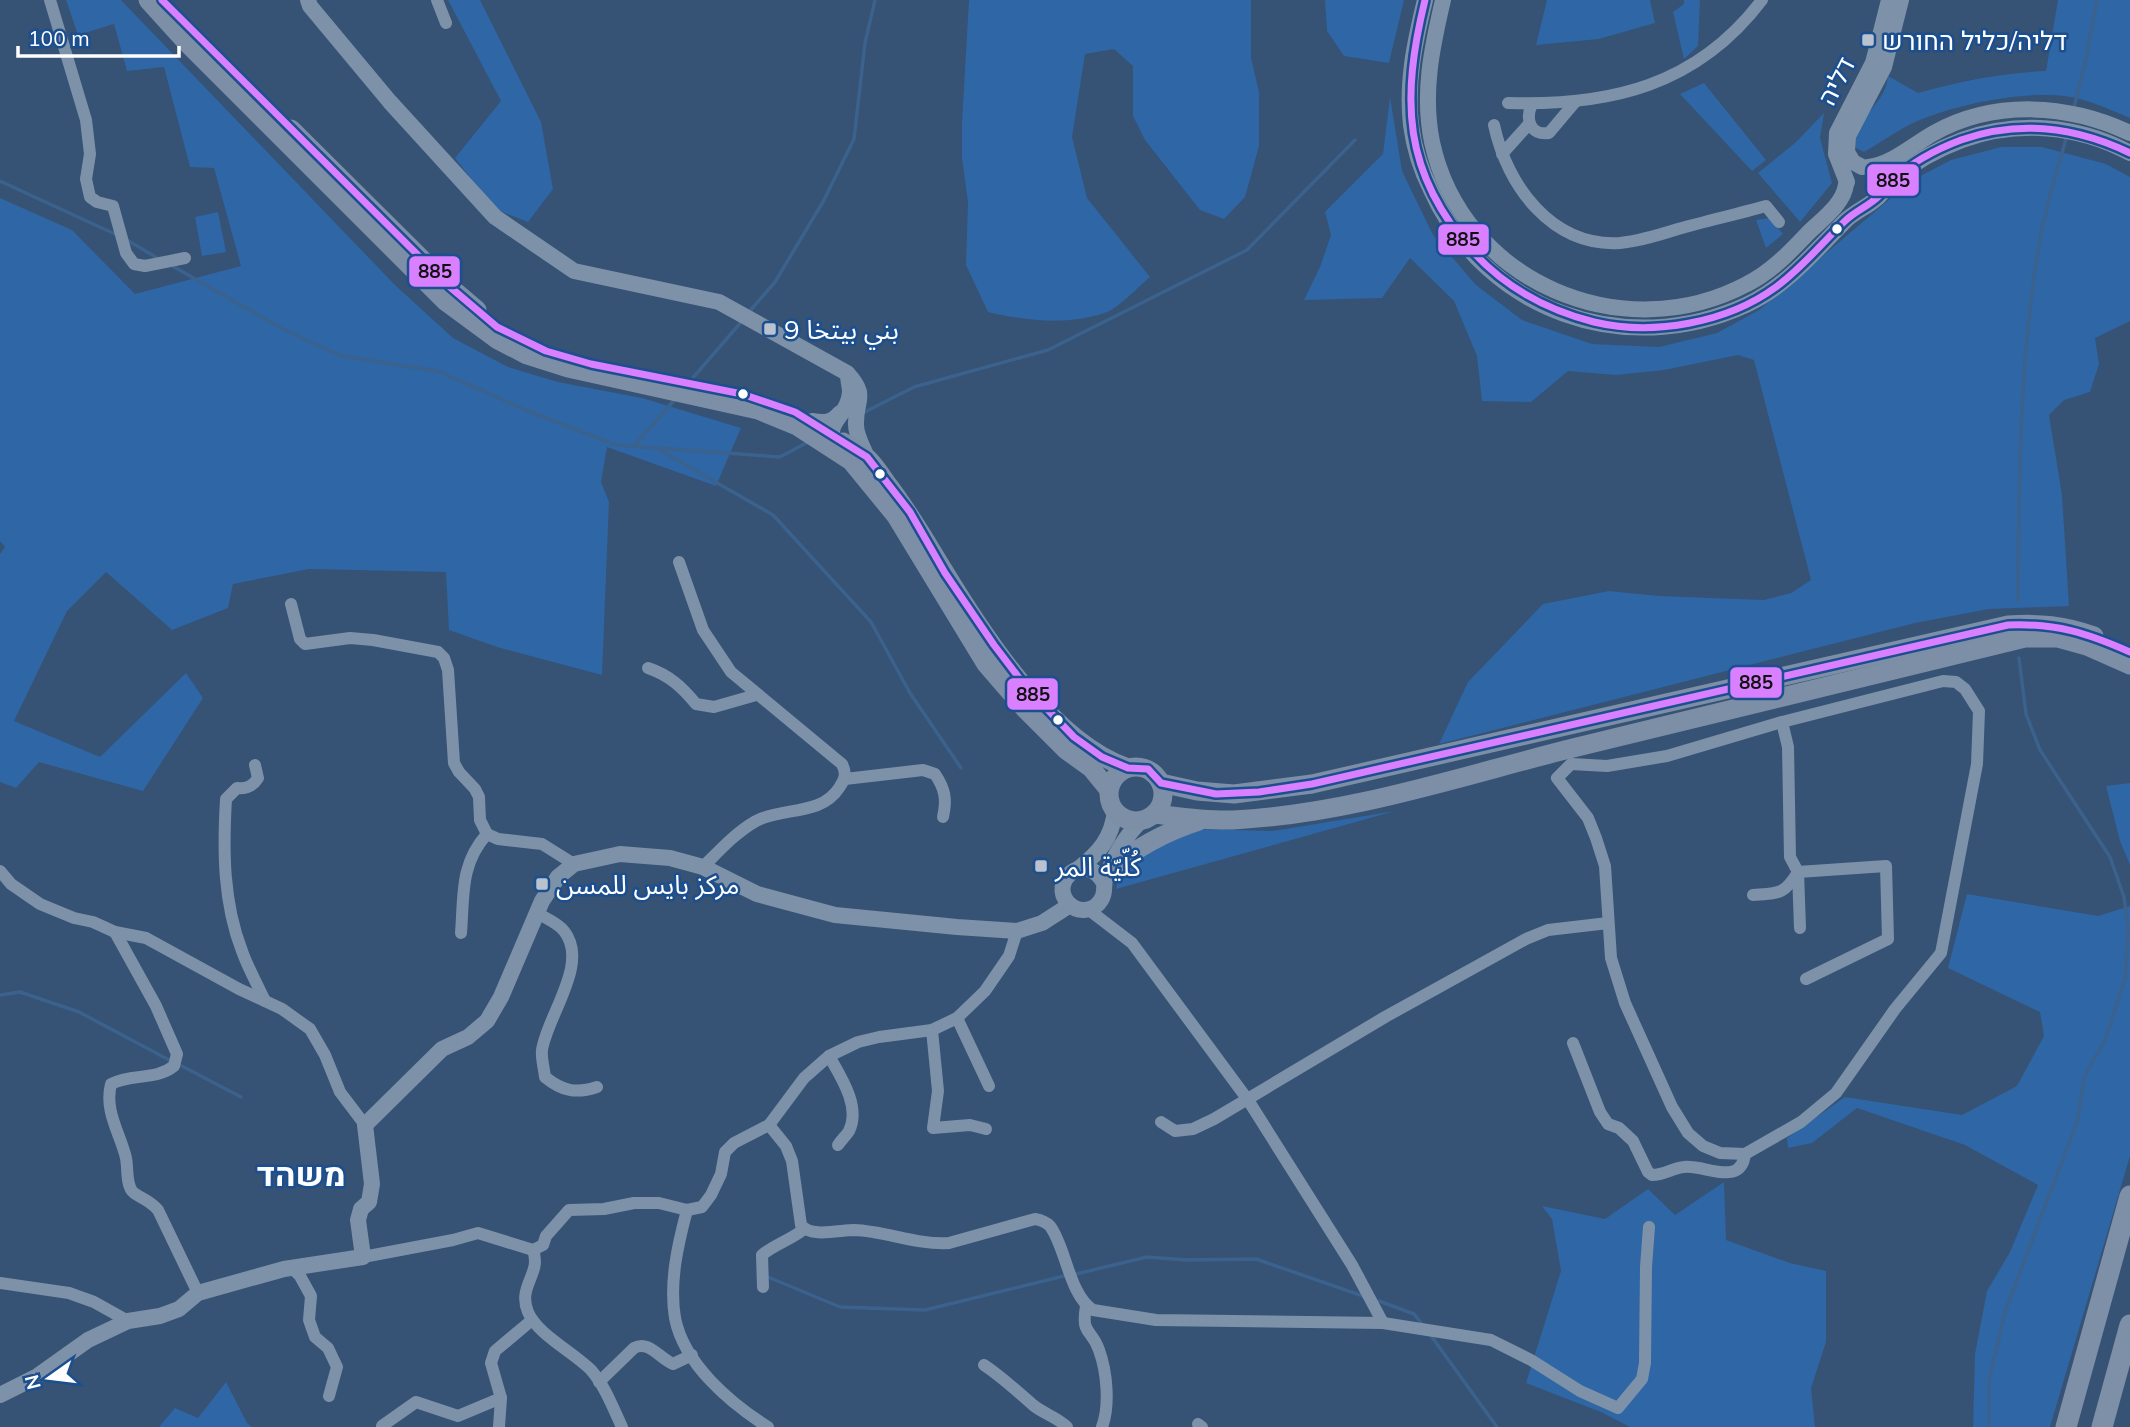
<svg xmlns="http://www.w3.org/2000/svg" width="2130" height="1427" font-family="Mulish,'Noto Sans Arabic',Heebo,sans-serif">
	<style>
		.green { fill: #2f66a5 }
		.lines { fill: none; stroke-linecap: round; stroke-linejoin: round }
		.stream { stroke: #3b618d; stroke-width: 3.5 }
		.minor { stroke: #7d92a8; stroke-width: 12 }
		.tertiary { stroke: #7d92a8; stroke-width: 16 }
		.primary { stroke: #7d8ea7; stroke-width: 19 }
		.trunk { stroke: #7e90a7; stroke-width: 21 }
		.bus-1-casing { stroke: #1b4f8f; stroke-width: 12 }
		.bus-1 { stroke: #d880ff; stroke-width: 7 }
		.poi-dot { fill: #b9c2ce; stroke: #1b4f8f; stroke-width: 2.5 }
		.bus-dot { fill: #fff; stroke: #1b4f8f; stroke-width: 2.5 }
		.labels { text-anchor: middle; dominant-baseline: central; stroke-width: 5; stroke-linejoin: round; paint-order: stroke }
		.poi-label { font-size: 26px; fill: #fff; stroke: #1b4f8f; text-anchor: start }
		.street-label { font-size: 26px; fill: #fff; stroke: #1b4f8f }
		.district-label { font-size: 33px; font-weight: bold; fill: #fff; stroke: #1b4f8f }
		.line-badge { stroke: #1b4f8f; stroke-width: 2.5 }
		.pale-badge-label { font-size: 19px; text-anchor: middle; font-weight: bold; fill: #111 }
	</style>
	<rect width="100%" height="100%" fill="#365274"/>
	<g class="green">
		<polygon points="66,0 121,0 395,285 453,338 508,367 558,382 642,398 741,428 716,486 607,447 601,482 609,502 602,675 497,647 449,630 446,572 309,569 233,584 228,608 172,630 106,572 67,611 14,721 100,757 186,673 203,698 143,791 39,762 16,788 0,782 0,554 5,547 0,541 0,198 72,230 135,294 241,266 214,168 190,167 164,67 127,71 114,24 78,35"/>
		<polygon points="448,0 480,0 541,122 553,189 528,222 494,209 455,158 501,101"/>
		<path d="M 969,0 L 1251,0 L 1251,58 L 1259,92 L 1259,146 L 1245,197 L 1224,219 L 1200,210 L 1145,140 L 1133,116 L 1133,66 L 1114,49 L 1085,54 L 1072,137 L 1087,198 L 1150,277 C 1139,286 1120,307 1107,312 C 1069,326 1026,321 988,312 L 966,265 L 968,202 L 962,158 L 962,122 Z"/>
		<polygon points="1325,0 1404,0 1389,63 1344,56 1327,31"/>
		<polygon points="1547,0 1650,0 1655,23 1599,39 1536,45"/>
		<polygon points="1684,0 1700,0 1698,46 1684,59 1673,12 1684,4"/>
		<path d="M 2058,0 L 2130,0 L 2130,118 C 2110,110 2086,98 2064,96 C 2020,91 1951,105 1911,124 C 1895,132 1880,143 1864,152 L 1856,148 C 1851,129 1874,109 1883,93 C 1886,88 1887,82 1888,76 L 1918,93 C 1961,81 2002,73 2046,71 Z"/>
		<polygon points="1704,83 1766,160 1752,171 1680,94"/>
		<polygon points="1390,97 1402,171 1433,235 1476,285 1522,320 1592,344 1659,347 1717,333 1759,310 1911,181 1951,160 2001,147 2042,147 2106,164 2130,177 2130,321 2095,338 2099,364 2090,392 2064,400 2049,415 2062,495 2069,606 1989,609 1915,623 1439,744 1468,682 1543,604 1609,591 1659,596 1764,600 1791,593 1811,580 1754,360 1738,355 1664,370 1616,375 1568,371 1531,402 1482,401 1477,356 1454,301 1410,258 1382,298 1304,300 1320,267 1331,235 1325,212 1383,154"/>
		<polygon points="1824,113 1820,138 1832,183 1800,222 1758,173 1796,142"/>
		<polygon points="218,212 226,252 202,256 195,217"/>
		<polygon points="1770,218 1783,234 1766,248 1756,220"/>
		<polygon points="2130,783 2130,865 2120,841 2106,786"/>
		<polygon points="1395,811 1116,889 1121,869 1139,854 1198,829 1273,831"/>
		<polygon points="1967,894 2098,916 2130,906 2130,1156 2050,1427 1973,1427 1975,1354 1987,1291 2010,1252 2038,1185 1965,1145 1857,1108 1812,1143 1788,1148 1787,1138 1845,1097 1962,1115 2017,1086 2044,1036 2040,1012 1948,968"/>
		<polygon points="1724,1182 1726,1240 1790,1263 1826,1271 1826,1342 1811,1388 1815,1427 1630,1427 1601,1412 1526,1383 1561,1271 1552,1219 1542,1206 1605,1219 1648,1189 1675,1215"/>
		<polygon points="226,1382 247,1423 252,1427 159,1427 175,1408 198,1418"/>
	</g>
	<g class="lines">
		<g class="stream">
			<polyline points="2073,111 2085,63 2097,0"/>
			<polyline points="0,181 117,235"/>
			<polyline points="127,240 159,259"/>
			<polyline points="169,264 281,328 341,356 438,371 528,411 616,445 780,457 808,442"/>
			<polyline points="749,312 775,282 824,200 854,139 865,43 875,0"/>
			<polyline points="685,387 742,321"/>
			<polyline points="861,414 914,387 1048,350 1247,250 1355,140"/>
			<polyline points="635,445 676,398"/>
			<polyline points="658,449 773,515 871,622 910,693 961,768"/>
			<path d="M 2018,601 C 2019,481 2019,358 2040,239 C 2046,204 2058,169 2067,135"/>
			<polyline points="0,995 20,992 79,1012 171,1061"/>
			<polyline points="178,1064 241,1097"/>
			<polyline points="1076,1274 1147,1257 1187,1260 1256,1259 1363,1296"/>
			<polyline points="768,1277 840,1307 925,1310 1064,1276"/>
			<polyline points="1379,1301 1414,1314 1422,1324"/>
			<polyline points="1429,1333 1497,1427"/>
			<polyline points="1989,1427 1989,1380 2005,1312 2077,1122 2085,1075 2105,1040 2125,979 2128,929 2124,897 2110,857 2040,750 2026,714 2019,658"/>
		</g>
		<g class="minor">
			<polyline points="50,0 86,120 90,154 86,179 90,197 97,202 113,206 126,253 134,264 145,266 185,258"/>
			<polyline points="437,0 446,23"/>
			<path d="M 1508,103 C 1610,106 1697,86 1762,0"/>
			<path d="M 1532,104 C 1525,119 1530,136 1549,133 L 1576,101"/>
			<path d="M 1494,125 C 1507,186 1552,247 1620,243 C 1640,241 1659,235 1678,229 C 1707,221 1737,214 1766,206 L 1779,222"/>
			<polyline points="1502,154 1529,124"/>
			<path d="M 679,562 L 703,630 L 731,672 L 842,764 C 847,774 845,779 839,788 C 821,816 782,807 756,821 C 735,833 719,851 703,867"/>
			<polyline points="291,604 300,639 305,644 350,638 373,640 438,652 444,658 448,670 454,763 459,772 475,789 479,797 480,820 487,834 498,839 542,844 574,864"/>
			<path d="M 648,668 C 669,675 682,687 696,704 L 714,707 L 756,695"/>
			<polyline points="1782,722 1788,747 1790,857 1798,872 1800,928"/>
			<path d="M 255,765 L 258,778 C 253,786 247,789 237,788 L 226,799 C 223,850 223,902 242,951 C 248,968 257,984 265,1001"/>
			<path d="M 845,779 L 923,770 L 935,774 C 945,789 947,799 943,817"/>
			<polyline points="0,871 11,884 40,904 74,918 93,922 115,932 146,938 239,989 282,1009 310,1029 325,1055 340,1092 365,1125"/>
			<path d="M 1753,895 C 1779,893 1784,895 1798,872 L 1886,866 L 1888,939 L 1806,979"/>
			<path d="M 537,913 C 545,918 558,923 564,931 C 590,963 547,1016 542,1050 C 541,1058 544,1068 545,1077 C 562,1091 576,1094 597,1087"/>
			<path d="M 115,932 L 156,1006 L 177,1054 L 174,1066 C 155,1081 132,1073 111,1084 C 104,1111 120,1133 126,1158 C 128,1168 126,1183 132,1191 C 137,1197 149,1199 158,1210 L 198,1293"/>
			<path d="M 461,933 C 464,895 460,864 487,834"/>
			<polyline points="957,1018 989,1086"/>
			<polyline points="932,1030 938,1091 933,1128 970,1125 986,1129"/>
			<path d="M 1573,1043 L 1600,1112 L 1608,1124 L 1619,1128 L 1633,1141 L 1648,1172 L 1652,1175 C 1664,1175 1673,1168 1684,1167 C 1704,1164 1741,1188 1745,1154 L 1801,1122 L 1836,1093 L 1895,1009 L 1941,953 L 1977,764 L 1979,711 L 1965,689 L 1956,682 L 1943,681 L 1782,722 L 1667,756 L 1607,766 L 1571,764 L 1557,778 L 1588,818 L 1596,838 L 1605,866 L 1611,958 L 1625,1003 L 1672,1107 L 1688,1133 L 1703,1146 L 1720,1153 L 1745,1154"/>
			<path d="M 829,1056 C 841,1077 861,1107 849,1131 C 846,1136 841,1140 838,1145"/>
			<polyline points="1161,1122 1175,1131 1193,1129 1214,1119 1385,1017 1526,939 1548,930 1608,923"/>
			<path d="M 769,1125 L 786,1146 L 792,1161 L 801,1225 C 810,1238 840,1230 854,1230 C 886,1231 916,1245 949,1243 L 1035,1219 C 1041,1220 1046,1222 1050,1226 C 1066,1247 1069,1295 1093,1310 L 1156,1320 L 1383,1323 L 1352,1265 L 1248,1100 L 1132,943 L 1089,910"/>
			<path d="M 687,1210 C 678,1244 669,1282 675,1318 C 684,1364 730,1403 768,1427"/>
			<polyline points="533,1250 543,1245 546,1236 569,1210 604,1209 634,1203 659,1203 687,1210 702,1207 711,1195 721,1174 725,1152 734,1143 769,1125 804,1078 829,1056 858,1042 879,1037 932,1030 957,1018 985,991 1009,956 1017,931"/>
			<path d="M 533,1250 C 542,1274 517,1286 528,1312 C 537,1334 573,1352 591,1370 C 605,1386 613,1408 622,1427"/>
			<polyline points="363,1257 453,1240 478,1233 533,1250"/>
			<polyline points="292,1268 300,1276 311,1296 309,1320 315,1337 328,1348 337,1367 329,1396"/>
			<polyline points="0,1283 69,1293 94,1302 128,1321"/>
			<path d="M 763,1287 L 762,1255 C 775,1244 791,1240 804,1229"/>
			<path d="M 1086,1306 C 1081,1336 1091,1327 1099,1350 C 1107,1372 1110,1406 1102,1427"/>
			<polyline points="1383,1323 1491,1340 1531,1360 1580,1391 1618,1408 1642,1379 1645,1363 1646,1267 1649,1227"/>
			<path d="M 984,1365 C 1002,1377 1017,1391 1033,1405 C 1044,1414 1057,1417 1067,1427"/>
			<path d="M 599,1382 L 634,1348 C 649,1340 659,1358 673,1364 L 692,1355"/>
			<polyline points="1198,1424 1202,1427"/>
			<polyline points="382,1426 416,1402 458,1416 501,1398"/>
			<polyline points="499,1427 501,1398 491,1363 495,1351 532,1320"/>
		</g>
		<g class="tertiary">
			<path d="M 308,0 L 310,6 L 390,102 L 495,217 L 574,271 L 719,302 L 847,373 C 869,397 855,399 856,425 C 856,436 863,447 867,457"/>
			<path d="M 1425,0 C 1415,41 1406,82 1411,125 C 1414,148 1421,170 1431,190 C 1486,312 1626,360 1746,305 C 1787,286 1815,251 1846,220 C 1856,211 1867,207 1876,199 C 1883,194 1887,185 1894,179 C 1913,163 1938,149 1962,140 C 2018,120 2078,125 2130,153"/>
			<path d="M 1443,0 C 1432,47 1422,93 1432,142 C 1462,282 1623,350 1747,284 C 1771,272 1789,253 1808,233 C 1821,220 1844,204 1846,184"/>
			<polyline points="1862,167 1853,162 1847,152 1848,136 1884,67 1901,0"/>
			<path d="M 1868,167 C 1891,165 1914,144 1934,133 C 1995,99 2069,104 2130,133"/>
			<polyline points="1847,182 1836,154 1837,133 1873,63 1889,0"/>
			<path d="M 812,421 C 824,423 832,423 840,413"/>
			<path d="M 839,452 C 819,420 848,420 850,392 C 850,387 848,380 848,375"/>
			<path d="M 1078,869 C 1099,853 1112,838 1115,811"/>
			<path d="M 1104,883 C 1086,849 1047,882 1069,904 C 1078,913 1094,912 1101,900 C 1106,893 1103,887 1105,880 C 1113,857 1124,837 1142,820"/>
			<polyline points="0,1395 36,1377 88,1340 128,1321 160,1316 179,1309 198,1293 284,1269 363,1257 358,1220 361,1209 369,1202 372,1184 365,1125 442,1049 468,1037 487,1021 501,997 542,901 558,877 574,864 620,854 670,858 703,867 757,894 835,915 957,927 1017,931 1042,923 1070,905"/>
		</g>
		<g class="primary">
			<polyline points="148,0 187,43 445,301 498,340 527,355 568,368 758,410 797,426 851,461 896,516 986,664 1025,709 1066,750 1091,768 1109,790"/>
			<polyline points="291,129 450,287 477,310"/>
			<path d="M 843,442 C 851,447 859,451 866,457 C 874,463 880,474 886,482 C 908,510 925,540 944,571 C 984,637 1053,743 1128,768"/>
			<circle cx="1136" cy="794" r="27"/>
			<path d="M 1161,783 L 1197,791 L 1234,794 L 1312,784 L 2008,625 C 2039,623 2064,625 2094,636"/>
			<path d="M 1154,814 C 1180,817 1206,821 1233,820 C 1350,814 1461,776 1573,748 C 1724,711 1875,675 2025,638 L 2058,638 L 2087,646 L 2130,665"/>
			<path d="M 1109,871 C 1135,848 1165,832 1199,821"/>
		</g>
		<g class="trunk">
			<polyline points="2066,1427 2130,1196"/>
			<polyline points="2102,1427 2130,1325"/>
		</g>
		<g class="bus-1-casing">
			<g id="bus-1">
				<path d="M 162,0 L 450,287 L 497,327 L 546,351 L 591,364 L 742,394 L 795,412 L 867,457 L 910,512 L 945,573 L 994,645 L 1026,687 L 1074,737 L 1102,757 L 1128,768 L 1148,769 L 1161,783 L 1216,794 L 1259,792 L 1312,784 L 2008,625 C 2056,623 2087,633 2130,652"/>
				<path d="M 1425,0 C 1401,99 1402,172 1473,252 C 1506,288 1547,310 1594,322 C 1653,336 1727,323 1776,287 C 1802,268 1822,243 1845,221 C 1855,211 1869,206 1879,196 C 1884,191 1888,185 1893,180 C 1911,163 1937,149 1961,140 C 2018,120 2076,127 2130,153"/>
			</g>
		</g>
		<use href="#bus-1" class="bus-1"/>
	</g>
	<g class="poi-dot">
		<rect x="1861" y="33" width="14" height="14" rx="3.5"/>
		<rect x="763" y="322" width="14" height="14" rx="3.5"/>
		<rect x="1034" y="859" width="14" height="14" rx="3.5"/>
		<rect x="535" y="877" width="14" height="14" rx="3.5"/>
	</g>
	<g class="bus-dot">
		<circle cx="1837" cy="229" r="6"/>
		<circle cx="743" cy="394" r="6"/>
		<circle cx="880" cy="474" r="6"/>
		<circle cx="1058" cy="720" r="6"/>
	</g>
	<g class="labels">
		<g class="poi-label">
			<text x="1882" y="40">דליה/כליל החורש</text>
			<text x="784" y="329">بني بيتخا 9</text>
			<text x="1055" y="866">كُلّيّة المر</text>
			<text x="556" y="884">مركز بايس للمسن</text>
		</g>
		<g class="street-label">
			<text transform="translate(1836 81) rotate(-63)">דליה</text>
		</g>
		<g class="district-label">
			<text x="301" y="1173">משהד</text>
		</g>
	</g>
	<g class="line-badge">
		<rect x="1866" y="163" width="54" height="34" rx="7" fill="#d880ff"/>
		<rect x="1437" y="223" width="53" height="33" rx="7" fill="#d880ff"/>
		<rect x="408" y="255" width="53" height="33" rx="7" fill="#d880ff"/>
		<rect x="1729" y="666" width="54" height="33" rx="7" fill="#d880ff"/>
		<rect x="1006" y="677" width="53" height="34" rx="7" fill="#d880ff"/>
	</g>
	<g class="pale-badge-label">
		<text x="1893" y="187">885</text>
		<text x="1463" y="246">885</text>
		<text x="435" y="278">885</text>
		<text x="1756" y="689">885</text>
		<text x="1033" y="701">885</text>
	</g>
	<g transform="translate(49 1378) rotate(256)" stroke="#1b4f8f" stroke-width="5" paint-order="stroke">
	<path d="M0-5L12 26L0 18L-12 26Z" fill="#ffffff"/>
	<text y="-10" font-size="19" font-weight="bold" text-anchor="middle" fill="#ffffff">N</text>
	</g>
	<path d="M18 46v10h161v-10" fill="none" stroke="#ffffff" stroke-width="3.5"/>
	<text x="28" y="46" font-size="21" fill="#ffffff" stroke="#1b4f8f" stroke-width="5" paint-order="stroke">100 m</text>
</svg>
